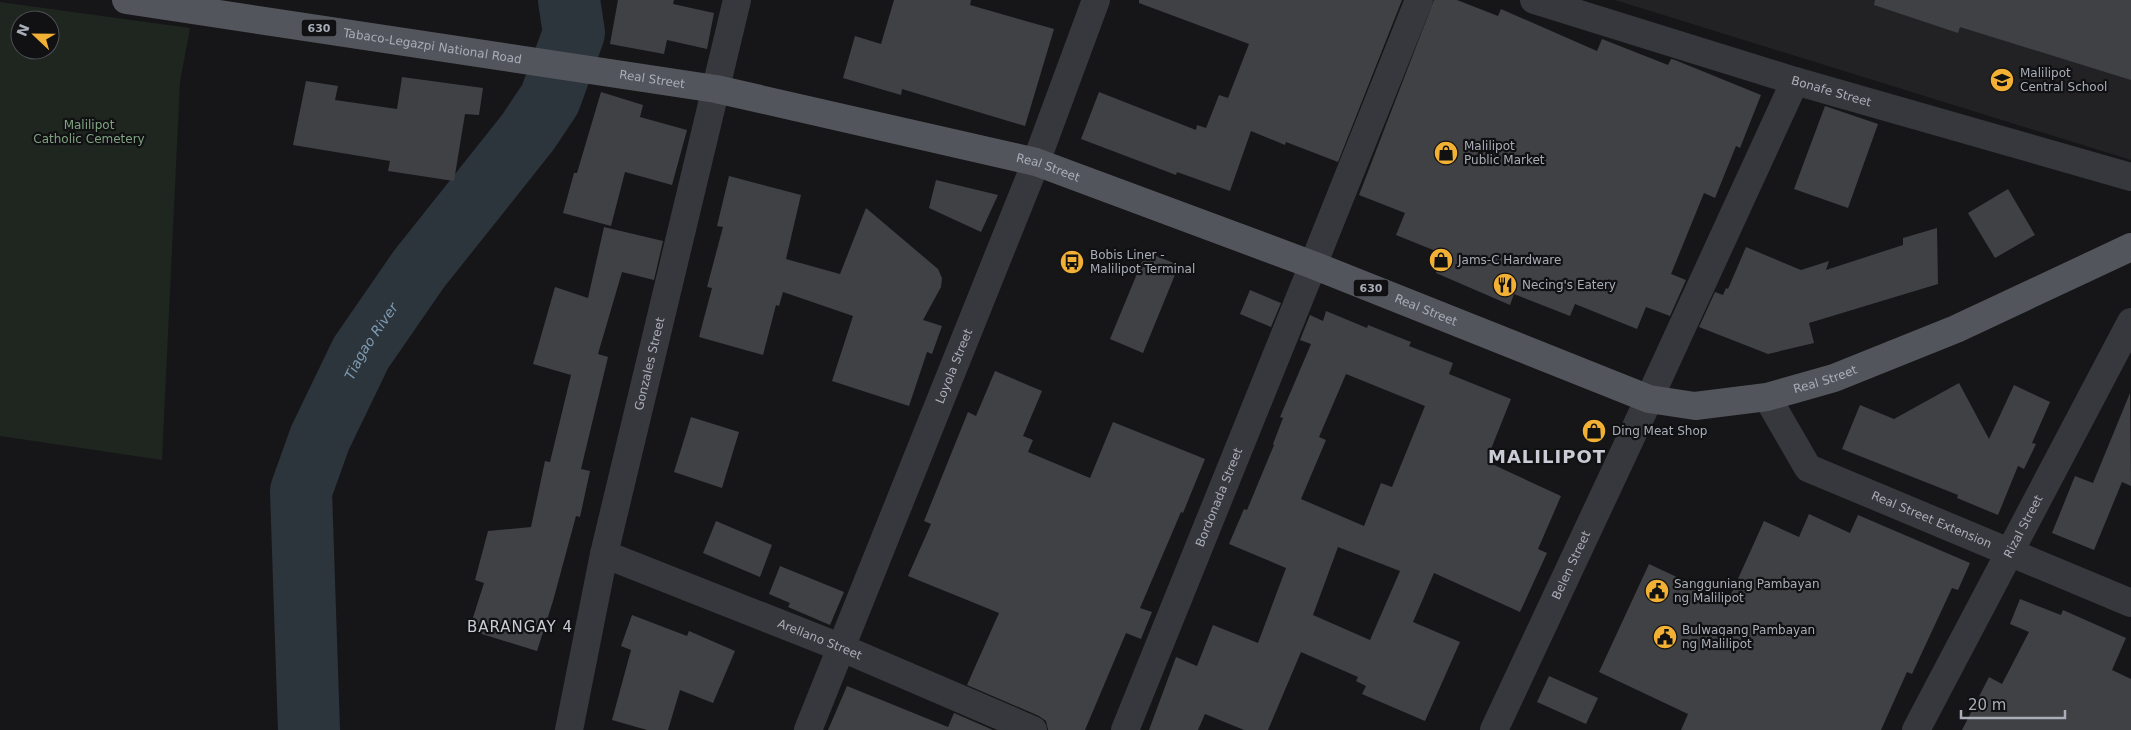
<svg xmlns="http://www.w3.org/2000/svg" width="2131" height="730" font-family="'DejaVu Sans',sans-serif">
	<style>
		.built { fill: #222225 }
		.green { fill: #1e261f; fill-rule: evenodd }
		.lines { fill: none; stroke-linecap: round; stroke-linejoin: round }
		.river { stroke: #2c353c; stroke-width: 62 }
		.building { fill: #404145; fill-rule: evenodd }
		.minor { stroke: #37383d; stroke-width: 28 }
		.tertiary { stroke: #37383d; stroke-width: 28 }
		.primary { stroke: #53555c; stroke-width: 28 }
		.labels { text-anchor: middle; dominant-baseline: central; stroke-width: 4.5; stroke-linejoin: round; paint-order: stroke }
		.shield { fill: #111113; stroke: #7b7e86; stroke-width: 1 }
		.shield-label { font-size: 11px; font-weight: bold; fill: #a8adb8 }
		.street-label { font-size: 12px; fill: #a8adb8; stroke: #111113 }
		.poi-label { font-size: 12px; fill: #a8adb8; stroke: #111113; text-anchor: start }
		.park-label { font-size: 12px; fill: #7fa381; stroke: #111113 }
		.water-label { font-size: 14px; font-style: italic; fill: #7f9bb3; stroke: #111113 }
		.quarter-label { font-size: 15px; letter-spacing: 1px; fill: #c9ccd4; stroke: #111113 }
		.district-label { font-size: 18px; font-weight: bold; letter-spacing: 1px; fill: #c9ccd4; stroke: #111113 }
	</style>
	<rect width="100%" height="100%" fill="#161618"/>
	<polygon class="built" points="1615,0 2131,0 2131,160"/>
	<path class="green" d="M 0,2 L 190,28 L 180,82 L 162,460 L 0,436 ZM 20,20 L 50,20 L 50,50 L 20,50 Z"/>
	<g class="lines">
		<path class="river" id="s1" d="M 309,730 L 301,491 L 320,438 L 361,353 L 419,269 L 528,132 L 550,99 L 574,33 L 569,0"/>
	</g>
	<g class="building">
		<polygon points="618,0 674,0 673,4 714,13 707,49 667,40 664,54 610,44"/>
		<polygon points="894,0 971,0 970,5 1054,29 1025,126 902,89 901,95 843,78 855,36 881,44"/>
		<polygon points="1139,0 1402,0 1338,162 1286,142 1285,145 1251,131 1230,191 1177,172 1176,175 1081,139 1099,92 1196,130 1197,125 1206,128 1219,95 1228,98 1249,44 1139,3"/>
		<polygon points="1434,0 1457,0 1498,16 1501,9 1597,51 1602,39 1668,65 1671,59 1675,60 1761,95 1740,148 1736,146 1715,198 1704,193 1671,274 1686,280 1670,316 1646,307 1637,329 1575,304 1570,316 1514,294 1510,305 1436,273 1443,254 1396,235 1405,213 1359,195"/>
		<polygon points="1875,0 2131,0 2131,80 1960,27 1958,33 1874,5"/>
		<polygon points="402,77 483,88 479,115 465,114 454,181 388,171 390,161 293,145 306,81 338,86 335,100 397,109"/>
		<polygon points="601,92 643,105 640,117 687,130 672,185 625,172 611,226 563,213 574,173 577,173"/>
		<polygon points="1825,106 1878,124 1848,208 1794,189"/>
		<polygon points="729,176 801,195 786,259 840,274 866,208 938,269 942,278 941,287 923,320 942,326 932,354 927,352 909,406 832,381 853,316 783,292 779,306 776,305 763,355 699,337 712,288 707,287 723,227 717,226"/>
		<polygon points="936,180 998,195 981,232 929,208"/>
		<polygon points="2008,189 2035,235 1995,258 1968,213"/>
		<polygon points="604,227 663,241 654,280 622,272 598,354 608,357 581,469 590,471 580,517 576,516 553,601 537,651 469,630 484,583 475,580 488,531 531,527 545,461 550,462 571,375 533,364 555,287 588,298"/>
		<polygon points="1937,228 1938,284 1809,323 1814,343 1768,354 1699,327 1715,292 1723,295 1726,288 1728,289 1746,247 1801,270 1829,261 1826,270 1903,245 1903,238"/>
		<polygon points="1146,252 1179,265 1143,353 1110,339"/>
		<polygon points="1250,290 1281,303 1271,327 1240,314"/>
		<path d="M 1326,311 L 1367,328 L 1368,325 L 1411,342 L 1409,346 L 1453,363 L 1449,374 L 1511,399 L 1491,449 L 1500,453 L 1494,465 L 1561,496 L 1538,549 L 1547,553 L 1520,612 L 1434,573 L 1413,622 L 1460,642 L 1425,721 L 1362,694 L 1366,686 L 1356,681 L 1358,677 L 1301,652 L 1268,730 L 1244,730 L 1205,714 L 1198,730 L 1149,730 L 1176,657 L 1197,666 L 1213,625 L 1258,643 L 1286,568 L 1229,544 L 1244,509 L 1247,510 L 1274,445 L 1273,444 L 1283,418 L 1280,417 L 1311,344 L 1300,340 L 1310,315 L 1323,321 ZM 1346,374 L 1425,406 L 1392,487 L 1381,483 L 1364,526 L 1301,499 L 1326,440 L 1319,437 ZM 1338,547 L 1400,571 L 1370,640 L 1313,615 Z"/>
		<polygon points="995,371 1042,391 1023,436 1033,440 1028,452 1090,478 1113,422 1205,459 1183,513 1181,512 1140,608 1152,612 1141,639 1126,633 1085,730 1048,730 1046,721 1039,716 967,685 999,613 908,576 931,524 924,521 968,412 976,416"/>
		<polygon points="1959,383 1989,439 2014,385 2050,402 2032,443 2036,444 2024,469 2018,466 1998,515 1957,498 1958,495 1842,449 1860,405 1894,419"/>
		<polygon points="2130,393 2131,486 2122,482 2094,550 2052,533 2075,476 2093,483"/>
		<polygon points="691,417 739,432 722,488 674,472"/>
		<polygon points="1809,514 1850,533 1858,515 1970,563 1958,590 1952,588 1912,674 1907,672 1881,730 1681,730 1688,714 1599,672 1649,564 1728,601 1764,521 1799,537"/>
		<polygon points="716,521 772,545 760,577 703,553"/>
		<polygon points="780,566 844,592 830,625 788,607 790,603 769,594"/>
		<polygon points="2020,599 2061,615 2063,610 2126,638 2112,670 2131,679 2131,730 1962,730 1989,677 2002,684 2029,632 2010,624"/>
		<polygon points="632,615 687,636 689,631 735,651 713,703 680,690 668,730 647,730 612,720 631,650 621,646"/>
		<polygon points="1549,676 1598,698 1586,724 1537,702"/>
		<polygon points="847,686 948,727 954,713 993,730 828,730"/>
	</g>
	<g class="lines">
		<g class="minor">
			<path id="s2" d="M 1534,0 L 1795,81 L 2131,177"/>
			<polyline points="1313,265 1419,0"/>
			<path id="s3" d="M 1767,397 L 1808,468 L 2131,603"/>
			<path id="s4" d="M 604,554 L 842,648 L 1033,730"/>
			<path id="s5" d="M 569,730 L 604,554 L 737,0"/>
			<path id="s6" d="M 808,730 L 1036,162 L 1096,0"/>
			<path id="s7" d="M 1494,730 L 1649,399 L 1795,81"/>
			<path id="s8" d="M 1916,730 L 2131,322"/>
		</g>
		<path class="tertiary" id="s9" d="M 1125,730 L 1313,265"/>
		<path class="primary" id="s10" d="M 126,0 L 716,89 L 1036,162 L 1313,265 L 1649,399 L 1695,406 L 1767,397 L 1834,378 L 1956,329 L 2131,247"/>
	</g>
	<defs>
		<g id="school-disc" transform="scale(1.25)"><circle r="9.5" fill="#f2b134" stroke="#111113"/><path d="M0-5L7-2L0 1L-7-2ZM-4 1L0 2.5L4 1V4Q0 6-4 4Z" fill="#111"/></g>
		<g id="shop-disc" transform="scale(1.25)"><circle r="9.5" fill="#f2b134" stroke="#111113"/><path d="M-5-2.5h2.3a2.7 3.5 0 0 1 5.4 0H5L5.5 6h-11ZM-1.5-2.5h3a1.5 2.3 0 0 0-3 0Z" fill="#111"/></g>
		<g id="bus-disc" transform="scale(1.25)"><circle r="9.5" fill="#f2b134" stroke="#111113"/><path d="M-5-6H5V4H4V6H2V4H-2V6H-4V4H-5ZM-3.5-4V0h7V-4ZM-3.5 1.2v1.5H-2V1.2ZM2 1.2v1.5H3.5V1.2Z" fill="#111"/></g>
		<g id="restaurant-disc" transform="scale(1.25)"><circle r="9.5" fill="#f2b134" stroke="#111113"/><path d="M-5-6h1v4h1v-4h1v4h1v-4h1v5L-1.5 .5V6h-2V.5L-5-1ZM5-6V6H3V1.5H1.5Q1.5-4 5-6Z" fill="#111"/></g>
		<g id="civic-disc" transform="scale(1.25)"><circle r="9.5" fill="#f2b134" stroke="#111113"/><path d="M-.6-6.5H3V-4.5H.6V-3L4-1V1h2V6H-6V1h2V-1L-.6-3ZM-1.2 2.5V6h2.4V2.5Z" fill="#111"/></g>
	</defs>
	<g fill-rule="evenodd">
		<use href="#school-disc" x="2002" y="80"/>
		<use href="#shop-disc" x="1446" y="153"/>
		<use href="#shop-disc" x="1441" y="260"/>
		<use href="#bus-disc" x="1072" y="262"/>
		<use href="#restaurant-disc" x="1505" y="285"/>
		<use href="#shop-disc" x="1594" y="431"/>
		<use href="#civic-disc" x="1657" y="591"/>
		<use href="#civic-disc" x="1665" y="637"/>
	</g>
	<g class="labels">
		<g class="shield">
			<rect x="301.5" y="19.5" width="35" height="17" rx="4"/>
			<rect x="1353.5" y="279.5" width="35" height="17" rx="4"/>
		</g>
		<g class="shield-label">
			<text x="319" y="28">630</text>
			<text x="1371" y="288">630</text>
		</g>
		<g class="street-label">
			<text stroke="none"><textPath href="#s10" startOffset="310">Tabaco-Legazpi National Road</textPath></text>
			<text stroke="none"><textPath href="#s10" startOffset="532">Real Street</textPath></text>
			<text stroke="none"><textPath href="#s2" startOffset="311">Bonafe Street</textPath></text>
			<text stroke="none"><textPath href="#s10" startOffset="938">Real Street</textPath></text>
			<text stroke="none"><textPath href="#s10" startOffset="1342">Real Street</textPath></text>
			<text stroke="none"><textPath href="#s5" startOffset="375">Gonzales Street</textPath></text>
			<text stroke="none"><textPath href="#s6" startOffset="392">Loyola Street</textPath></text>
			<text stroke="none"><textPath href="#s10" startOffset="1762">Real Street</textPath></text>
			<text stroke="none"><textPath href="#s9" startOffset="251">Bordonada Street</textPath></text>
			<text stroke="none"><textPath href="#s3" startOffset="216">Real Street Extension</textPath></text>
			<text stroke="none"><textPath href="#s8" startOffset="230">Rizal Street</textPath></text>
			<text stroke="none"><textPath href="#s7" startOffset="182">Belen Street</textPath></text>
			<text stroke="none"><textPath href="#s4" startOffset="232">Arellano Street</textPath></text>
		</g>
		<g class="poi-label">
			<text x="2020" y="73">Malilipot<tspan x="2020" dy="14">Central School</tspan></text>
			<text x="1464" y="146">Malilipot<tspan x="1464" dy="14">Public Market</tspan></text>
			<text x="1090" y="255">Bobis Liner -<tspan x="1090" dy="14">Malilipot Terminal</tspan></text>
			<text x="1458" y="260">Jams-C Hardware</text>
			<text x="1522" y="285">Necing's Eatery</text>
			<text x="1612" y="431">Ding Meat Shop</text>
			<text x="1674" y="584">Sangguniang Pambayan<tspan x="1674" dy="14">ng Malilipot</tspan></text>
			<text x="1682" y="630">Bulwagang Pambayan<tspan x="1682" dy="14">ng Malilipot</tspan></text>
		</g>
		<g class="park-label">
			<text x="89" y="125">Malilipot<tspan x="89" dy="14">Catholic Cemetery</tspan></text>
		</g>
		<g class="water-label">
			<text stroke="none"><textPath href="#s1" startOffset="405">Tiagao River</textPath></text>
		</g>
		<g class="quarter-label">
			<text x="520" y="627">BARANGAY 4</text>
		</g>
		<g class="district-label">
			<text x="1547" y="456">MALILIPOT</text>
		</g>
	</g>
	<g transform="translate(35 35) rotate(292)"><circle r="24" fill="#111113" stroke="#4d4f55"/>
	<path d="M0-4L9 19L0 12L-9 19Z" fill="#f2b134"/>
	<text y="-8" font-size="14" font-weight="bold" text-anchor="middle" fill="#a8adb8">N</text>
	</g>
	<path d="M1961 710v8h104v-8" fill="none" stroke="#a8adb8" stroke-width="2.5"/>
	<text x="1968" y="710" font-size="15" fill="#a8adb8" stroke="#111113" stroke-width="4" paint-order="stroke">20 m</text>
</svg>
